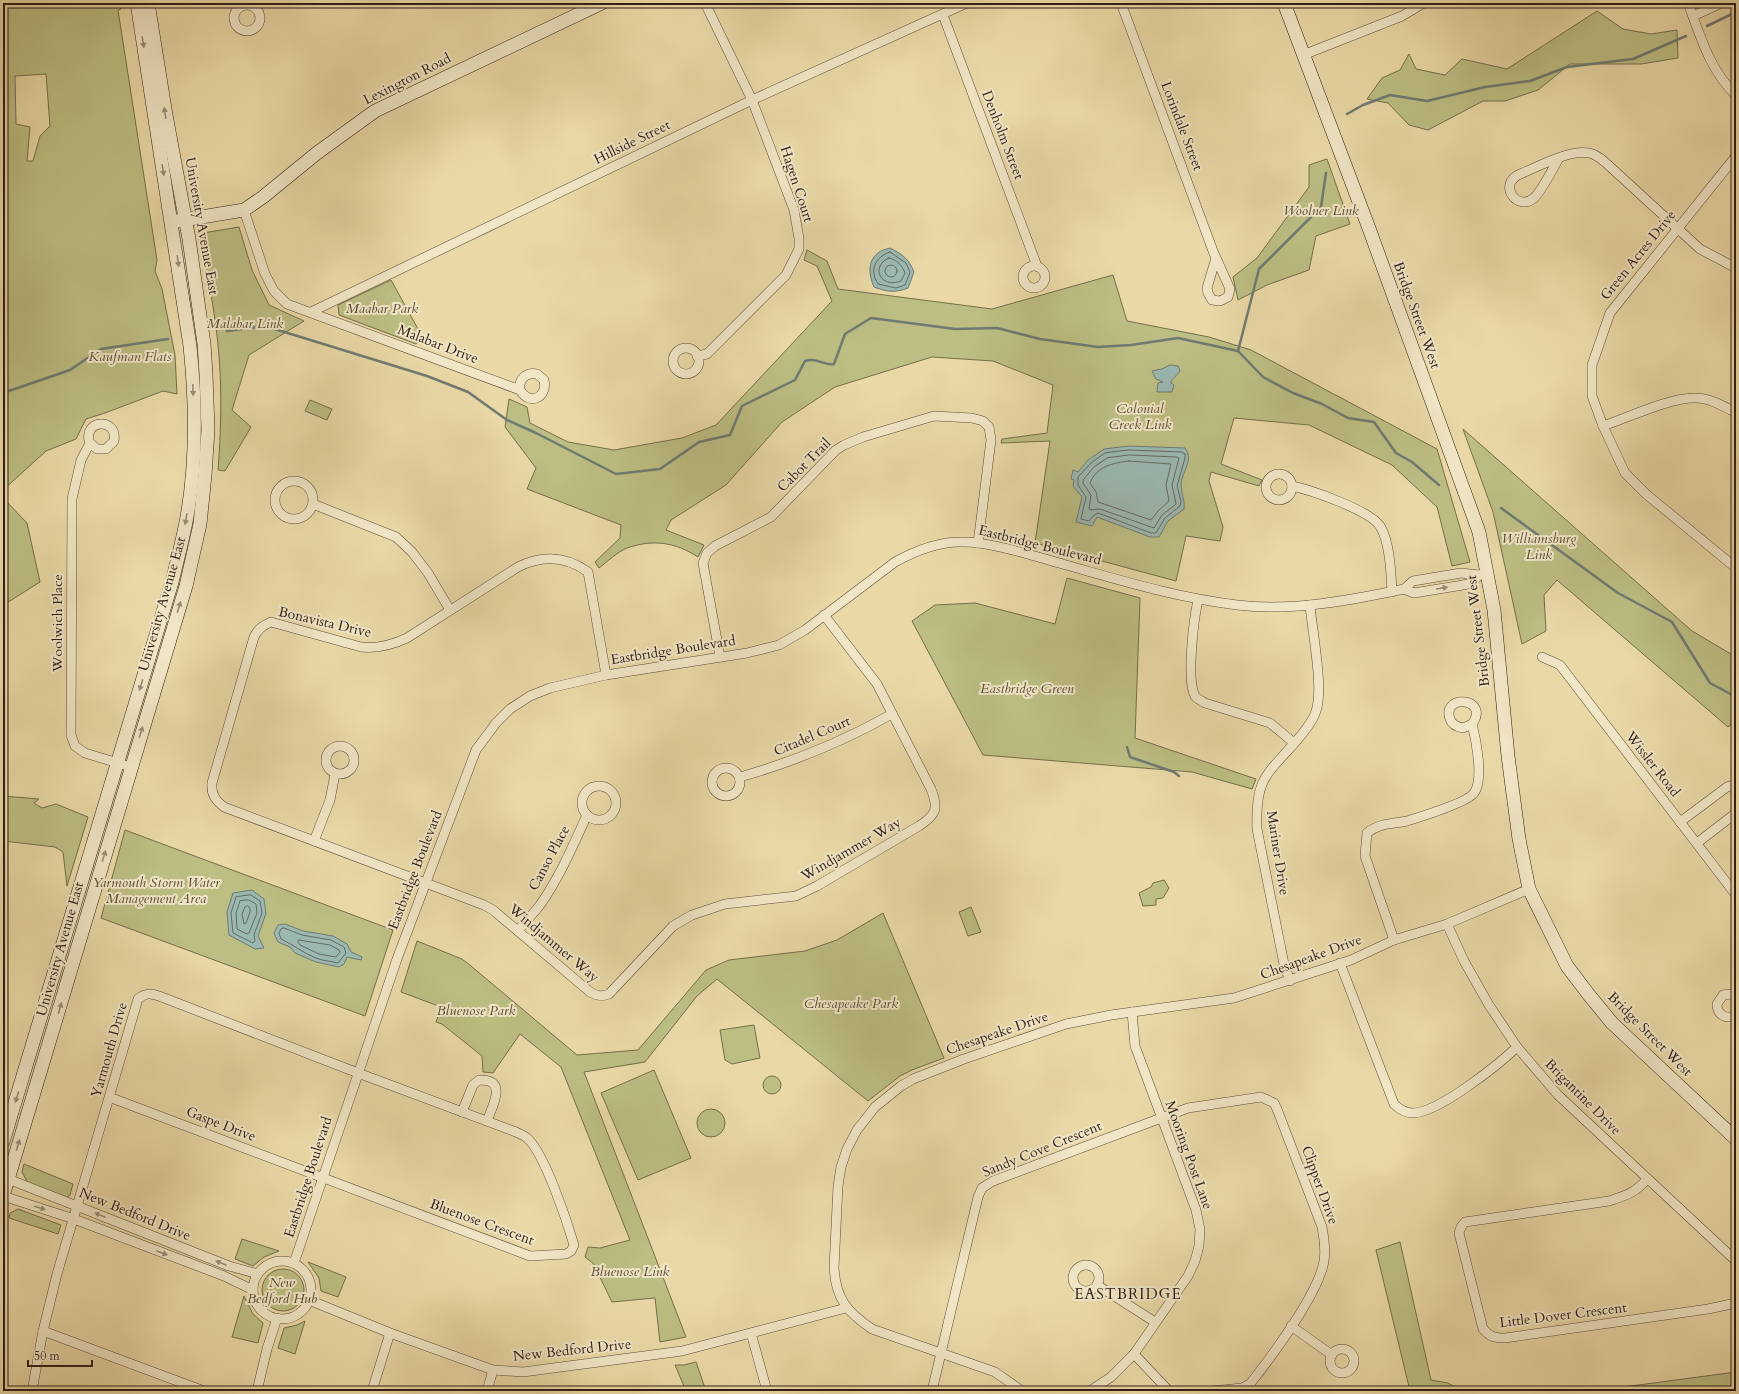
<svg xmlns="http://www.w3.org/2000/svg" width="1739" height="1394" font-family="Cardo,serif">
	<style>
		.green { fill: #bcbe83; stroke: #756e4c; fill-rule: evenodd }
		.water { fill: #9bb8b1; stroke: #6f7a72 }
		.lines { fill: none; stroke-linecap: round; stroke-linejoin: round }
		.shore { stroke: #646a62; stroke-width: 1 }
		.stream { stroke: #6f7a72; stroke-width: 2.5 }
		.street-casing { stroke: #5d4c39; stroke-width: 10 }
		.secondary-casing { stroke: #2e1d14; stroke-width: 14 }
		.street { stroke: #f1e6c6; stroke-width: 9 }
		.secondary { stroke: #f1e6c6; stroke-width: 13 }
		.oneway { fill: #998c76 }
		.labels { text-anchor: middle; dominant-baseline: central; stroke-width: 4; stroke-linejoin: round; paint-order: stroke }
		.street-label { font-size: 14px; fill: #2e1d14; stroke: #f1e6c6 }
		.park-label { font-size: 14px; font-style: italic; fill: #594d35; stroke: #f1e6c6 }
		.neighbourhood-label { font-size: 15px; letter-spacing: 1px; fill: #2e1d14; stroke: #f1e6c6 }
	</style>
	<rect width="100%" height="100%" fill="#ead9a7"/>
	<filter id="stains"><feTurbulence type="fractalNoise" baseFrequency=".005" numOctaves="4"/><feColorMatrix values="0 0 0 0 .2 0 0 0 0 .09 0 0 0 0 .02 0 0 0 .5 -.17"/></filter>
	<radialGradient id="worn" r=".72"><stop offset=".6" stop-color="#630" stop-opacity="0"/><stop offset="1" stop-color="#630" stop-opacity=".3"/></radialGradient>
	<g class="green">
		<path d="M 3,3 L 121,3 L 121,9 L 118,10 L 157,260 L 155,271 L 162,289 L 175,355 L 177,394 L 163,391 L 105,413 L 86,419 L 76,439 L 46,451 L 3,490 ZM 46,74 L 50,126 L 40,136 L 33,161 L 27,161 L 30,127 L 16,124 L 15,76 Z"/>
		<polygon points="1597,11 1623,29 1651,34 1677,30 1678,58 1641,64 1570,64 1538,90 1505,101 1483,101 1428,130 1409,125 1388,103 1367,99 1382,78 1400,70 1409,54 1416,69 1445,75 1462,59 1507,69"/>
		<polygon points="1327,159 1350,224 1316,236 1309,270 1267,285 1238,300 1233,277 1257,258 1309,187 1309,165"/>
		<path d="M 239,227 L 252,270 L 269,305 L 304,321 L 249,355 L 232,410 L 251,427 L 225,471 L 218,470 C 221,432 222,394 219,356 C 216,316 208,277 200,238 L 203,233 Z"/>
		<path d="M 807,250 L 827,261 L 838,289 L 992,309 L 1113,275 L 1127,321 L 1209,337 L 1251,350 L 1437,449 L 1470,562 L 1452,566 L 1437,507 L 1392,465 L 1309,425 L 1234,418 L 1221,464 L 1262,480 L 1259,486 L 1211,472 L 1209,481 L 1223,527 L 1220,541 L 1186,536 L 1176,581 L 1035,543 L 1050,441 L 1001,443 L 1002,439 L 1047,433 L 1053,385 L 993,361 L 932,357 L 835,387 L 782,422 L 726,485 L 671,520 L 666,530 L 704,545 L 698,557 C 675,542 653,539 627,548 C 617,552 607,562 599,568 L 595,562 L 620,538 L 621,525 L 527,489 L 536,468 L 505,427 L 509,399 L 527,407 L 530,423 L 568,442 L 614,450 L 682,438 L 716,425 L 832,301 L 817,266 L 804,260 Z"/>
		<polygon points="391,280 423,338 416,344 339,315 338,305"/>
		<polygon points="310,400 332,409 327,420 305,411"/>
		<polygon points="1463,429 1692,631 1736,657 1736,720 1728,727 1557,580 1544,595 1546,631 1522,644 1493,512"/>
		<polygon points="3,498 27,523 40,582 5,604 3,608"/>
		<polygon points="1067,578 1140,598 1135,738 1256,779 1252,789 1192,772 983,755 912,621 935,605 975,603 1055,624"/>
		<polygon points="3,796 39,799 34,803 42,808 56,804 88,817 67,886 63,852 55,847 3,841"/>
		<polygon points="125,830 393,930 365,1016 101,918"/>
		<polygon points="1164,880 1169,888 1163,898 1156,899 1156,905 1143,906 1139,893 1151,887 1153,883"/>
		<polygon points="971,907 981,932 968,936 959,912"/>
		<polygon points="883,913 944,1058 912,1070 900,1076 868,1101 717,979 697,996 645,1062 584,1072 686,1337 660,1342 655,1298 612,1302 593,1263 585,1257 588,1247 600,1248 630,1240 561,1067 520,1034 493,1073 483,1072 482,1056 442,1024 436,1022 441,1007 401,992 417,941 462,959 471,966 577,1055 638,1050 706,970 729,960 805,951 837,940"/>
		<polygon points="754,1025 760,1058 732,1064 725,1060 720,1030"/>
		<polygon points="654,1070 691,1158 638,1180 601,1093"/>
		<circle cx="772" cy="1085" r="9"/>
		<circle cx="711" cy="1123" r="14"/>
		<polygon points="24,1164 73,1184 70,1195 66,1198 29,1185 22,1172"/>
		<polygon points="18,1209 61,1225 58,1234 9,1218 10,1213"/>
		<polygon points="242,1239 279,1251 264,1257 253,1266 235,1259"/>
		<polygon points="1400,1242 1431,1380 1448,1383 1462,1391 1410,1391 1376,1250"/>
		<polygon points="308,1262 346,1277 338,1297 321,1291 319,1278"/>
		<circle cx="283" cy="1290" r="21"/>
		<polygon points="244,1296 253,1314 263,1323 258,1343 232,1337"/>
		<polygon points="305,1321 295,1354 278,1348 284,1328 297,1325"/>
		<polygon points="696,1362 706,1391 686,1391 675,1365 684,1365"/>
		<polygon points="1736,1372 1736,1391 1593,1391"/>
	</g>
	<g class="water">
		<path d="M 890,248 C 902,254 909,259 914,272 L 908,288 C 895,293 887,292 874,287 C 869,276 867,261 878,253 C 881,250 887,249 890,248 Z"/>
		<path d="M 1170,365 L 1178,366 L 1180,371 C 1177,376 1172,378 1171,383 L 1174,385 L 1172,392 L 1157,392 L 1158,383 L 1163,382 L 1156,379 L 1152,371 L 1162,369 Z"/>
		<path d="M 1129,446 L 1185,448 C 1195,461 1180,473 1181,487 C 1182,495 1185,500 1184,509 L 1168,521 L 1159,537 L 1150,537 L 1097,517 L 1092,526 L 1076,522 L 1082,497 L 1073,486 L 1074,480 L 1071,479 L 1073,470 L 1078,472 L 1088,460 L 1104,449 Z"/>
		<polygon points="252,890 264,899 266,913 258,936 264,948 255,949 229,935 227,912 233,893"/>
		<polygon points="285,924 303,931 333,936 347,944 351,952 362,957 361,960 347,957 344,964 339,967 316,962 295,953 290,947 278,942 274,933 278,925"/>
	</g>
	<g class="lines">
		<g class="shore">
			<path d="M 890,252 L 906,263 L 910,272 L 905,285 L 896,288 L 878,284 C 869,270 875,257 890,252 Z"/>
			<path d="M 889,258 C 897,260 902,265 905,273 L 901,281 C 880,289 870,266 889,258 Z"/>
			<circle cx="891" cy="271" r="6"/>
			<polygon points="1129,450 1182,452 1185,454 1185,458 1177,486 1181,501 1180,506 1165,518 1156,533 1151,533 1098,513 1094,515 1089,521 1081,519 1086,497 1078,485 1078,477 1091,463 1105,453"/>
			<polygon points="1129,455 1177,457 1179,458 1172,485 1176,504 1162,515 1154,528 1100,509 1091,510 1089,509 1091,495 1083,483 1083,480 1094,467 1107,458"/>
			<path d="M 1129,461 L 1171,464 L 1166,485 L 1169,501 L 1158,511 L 1151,520 L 1098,502 L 1096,492 L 1090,483 C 1097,466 1113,463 1129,461 Z"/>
			<polygon points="251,895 260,901 262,913 254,935 255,941 253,943 233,933 231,913 236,897"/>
			<polygon points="249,900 256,904 257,913 249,933 247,934 237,929 236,913 240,901"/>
			<polygon points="248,906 250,908 250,912 246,923 244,924 242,914 245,907"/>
			<path d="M 284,928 L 302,935 L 331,940 L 344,947 L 346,953 L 338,963 C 331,961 323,961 316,958 C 303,953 294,945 281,939 L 279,933 L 281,929 Z"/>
			<polygon points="299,940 330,945 339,950 340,952 336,957 319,954 300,945 298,942"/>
		</g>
		<g class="stream">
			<polyline points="1707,26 1736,12"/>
			<polyline points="1347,114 1363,105 1390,95 1427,101 1485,87 1530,81 1567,67 1633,59 1686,36"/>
			<path d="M 227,331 L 265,326 L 427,376 L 468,392 L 507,420 L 536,433 L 616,474 L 660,469 L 699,442 L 730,435 L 742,406 L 795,380 L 805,361 C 819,357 822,366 834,364 L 845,334 L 871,318 L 955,329 L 997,328 L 1040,339 L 1098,347 L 1131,345 L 1178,338 L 1238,351 L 1263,377 L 1293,393 L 1322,404 L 1348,418 L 1374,422 L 1396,453 L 1412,462 L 1439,485"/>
			<polyline points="1238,351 1259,269 1321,207 1326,173"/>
			<polyline points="3,393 70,370 101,349 168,339"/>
			<polyline points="1501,508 1618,593 1672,622 1710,683 1736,697"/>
			<polyline points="1127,747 1130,757 1174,772 1179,776"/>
		</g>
		<g class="street-casing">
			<g id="street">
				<polyline points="1121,3 1213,251 1230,289 1228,297 1220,301 1212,300 1208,293 1207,288 1216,258"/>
				<path d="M 1688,3 C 1700,35 1710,71 1736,95"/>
				<circle cx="247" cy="18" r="13"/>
				<polyline points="943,15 1037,266"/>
				<polyline points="1693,16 1722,3"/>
				<polyline points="1303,55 1402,16 1424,3"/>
				<polyline points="1736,156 1610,313 1592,365 1592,396 1603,426 1625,473 1646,494 1736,568"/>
				<path d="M 1559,158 C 1553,168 1542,191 1534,198 C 1518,212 1498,186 1518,175 C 1538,167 1572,147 1593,154 C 1597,156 1602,159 1606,163 L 1700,249 L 1736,268"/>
				<path d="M 244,210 L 265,274 L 274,291 L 287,304 L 520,390 C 529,406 548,398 544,380 L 537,374 C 526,372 518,379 520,390"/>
				<circle cx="1034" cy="277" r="11"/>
				<polyline points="311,312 752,100 967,3"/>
				<circle cx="686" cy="361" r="13"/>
				<polyline points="697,356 707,354 786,275 799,249 799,238 794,210 752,100 705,3"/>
				<path d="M 1603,426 C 1627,418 1671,397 1696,398 C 1710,398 1725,407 1736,413"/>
				<path d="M 90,443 L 97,449 L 106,449 L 114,441 C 118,416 81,420 90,443 L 81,460 L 72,499 L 71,735 L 75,746 L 85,753 L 131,767"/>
				<circle cx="1279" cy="487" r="13"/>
				<circle cx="294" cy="500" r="19"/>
				<path d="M 1292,486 C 1311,490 1369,510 1380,526 C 1390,542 1391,573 1392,592"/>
				<polyline points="313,504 396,537 412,552 428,573 450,610"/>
				<polyline points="1404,589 1414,593 1463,585 1472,583 1479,575"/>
				<path d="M 1198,600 C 1194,618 1186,680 1195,696 C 1197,699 1202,701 1205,703 L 1270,723 L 1294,743"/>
				<polyline points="720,657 703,563 707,553 715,546 771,517 836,450 844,445 863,437 934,416 972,418 983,421 989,427 991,440 978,543"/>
				<polyline points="1542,657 1560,665 1736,895"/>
				<path d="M 606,675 L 588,572 C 566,556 542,555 518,567 L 407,638 C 392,645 378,649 361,647 L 271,622 C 262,626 258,629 254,637 L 212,783 C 211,794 215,800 224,807 L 484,905 L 493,910 L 590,992 C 597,996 602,997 609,994 L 673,926 L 692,915 L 725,904 L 796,896 L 817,886 L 919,826 C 936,815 939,809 931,789 L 877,684 L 824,615"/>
				<circle cx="340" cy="760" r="14"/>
				<circle cx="726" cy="782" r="14"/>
				<path d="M 740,777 C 793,762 844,741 892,714"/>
				<circle cx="599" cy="803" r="17"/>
				<polyline points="1680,822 1727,787 1736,784"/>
				<polyline points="314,841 330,800 335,774"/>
				<polyline points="1697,843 1736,813"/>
				<polyline points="1447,924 1464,961 1489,1005 1517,1047 1558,1095 1736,1261"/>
				<path d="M 518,931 C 525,922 533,914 540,905 C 559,878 573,846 587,815"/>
				<path d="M 1394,940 L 1365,856 L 1367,833 C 1379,823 1393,824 1407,821 C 1420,817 1468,802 1474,793 C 1484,780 1476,739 1472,724 C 1491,698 1441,693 1450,719 C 1452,725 1457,727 1463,728 L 1472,724"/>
				<path d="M 1340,963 L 1394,1104 C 1399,1109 1405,1113 1413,1113 C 1438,1113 1498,1065 1517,1047"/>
				<path d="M 1290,981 L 1284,964 L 1257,829 C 1255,777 1267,775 1298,739 C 1305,730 1313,722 1316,711 C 1324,689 1312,630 1310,605"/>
				<path d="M 1736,996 L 1730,994 L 1723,995 L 1717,1004 C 1717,1015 1726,1020 1736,1015"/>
				<path d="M 462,1112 L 473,1085 L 479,1080 C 508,1079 493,1105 487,1121"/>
				<polyline points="3,1177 229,1266 258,1274"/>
				<path d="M 1647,1179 C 1635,1193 1627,1195 1609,1201 L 1465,1222 L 1461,1227 L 1459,1233 L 1483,1329 C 1490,1337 1495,1338 1505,1338 L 1708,1309 L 1736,1303"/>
				<polyline points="3,1196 74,1219 224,1276 253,1290"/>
				<circle cx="282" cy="1290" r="29"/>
				<path d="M 294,1263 L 397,959 L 476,750 L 496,723 L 510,709 L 530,696 L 550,688 L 606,675 L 747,653 L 779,645 L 805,630 L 895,562 C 915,551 937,542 960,542 C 990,541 1037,557 1066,565 C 1123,581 1178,598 1237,605 C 1290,612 1352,600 1404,589 L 1413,581 L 1461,573 L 1479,575 L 1488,573"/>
				<circle cx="1086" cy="1278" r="13"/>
				<polyline points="1097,1285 1155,1322"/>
				<polyline points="309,1300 390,1333 493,1370 523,1372 682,1351 846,1308"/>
				<polyline points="1291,1326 1332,1355"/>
				<polyline points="43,1331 204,1391"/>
				<polyline points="751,1333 767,1391"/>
				<circle cx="1342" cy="1361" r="12"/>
				<polyline points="1134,1354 1169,1391"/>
				<path d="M 32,1391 L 43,1331 L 57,1274 L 138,999 C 145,993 150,993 159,996 L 358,1073 L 516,1132 C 520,1134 524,1135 527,1138 C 544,1152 567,1221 574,1245 L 571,1251 L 566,1254 L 530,1256 L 109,1097"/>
				<polyline points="257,1391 267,1349 277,1318"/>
				<polyline points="372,1391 390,1333"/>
				<polyline points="487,1391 493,1370"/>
				<path d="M 932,1391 L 978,1197 L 982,1188 L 993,1181 L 1188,1108 L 1261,1097 L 1274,1103 L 1277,1109 L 1322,1227 C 1324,1238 1326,1250 1324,1261 C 1319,1293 1272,1356 1250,1384 L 1242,1388 L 1212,1391"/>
				<path d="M 1022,1391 L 995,1372 L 872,1329 C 847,1312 836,1299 834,1268 L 838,1186 L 841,1167 L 847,1149 L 857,1130 L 875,1107 L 901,1086 L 913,1079 L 964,1059 L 1066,1024 L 1111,1015 L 1234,998 L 1351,960 L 1394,940 L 1447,924 L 1529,889"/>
				<polyline points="1090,1391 1111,1377 1134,1354 1188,1276 1195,1261 1199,1246 1200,1229 1196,1210 1135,1046 1132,1012"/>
			</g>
		</g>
		<g class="secondary-casing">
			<g id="secondary">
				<polyline points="1284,3 1370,231 1479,532 1494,610 1508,756 1519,839 1529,889 1567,966 1589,995 1612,1023 1736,1139"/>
				<polyline points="177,221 244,210 263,197 317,153 375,111 602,3"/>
				<path d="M 3,1142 L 172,582 C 177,562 182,542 186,522 C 197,465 196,404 190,346 L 137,3"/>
				<polyline points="3,1196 186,586 200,524 205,475 208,430 206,374 204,344 189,239 166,115 148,3"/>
			</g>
		</g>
		<use href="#street" class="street"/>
		<use href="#secondary" class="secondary"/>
	</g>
	<defs><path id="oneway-solid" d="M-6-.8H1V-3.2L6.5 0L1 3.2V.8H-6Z"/></defs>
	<g class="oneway">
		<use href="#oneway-solid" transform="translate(143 42) rotate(81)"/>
		<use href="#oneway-solid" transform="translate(165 113) rotate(-99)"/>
		<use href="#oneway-solid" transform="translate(163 170) rotate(81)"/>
		<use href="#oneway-solid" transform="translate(178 261) rotate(82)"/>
		<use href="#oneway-solid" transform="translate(193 390) rotate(89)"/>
		<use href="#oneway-solid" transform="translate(186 519) rotate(99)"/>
		<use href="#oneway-solid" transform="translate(1442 588) rotate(-9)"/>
		<use href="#oneway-solid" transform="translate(179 607) rotate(-73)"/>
		<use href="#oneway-solid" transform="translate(141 685) rotate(107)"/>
		<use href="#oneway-solid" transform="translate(141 732) rotate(-73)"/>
		<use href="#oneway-solid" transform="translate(104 856) rotate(-73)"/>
		<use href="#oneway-solid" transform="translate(60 1008) rotate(-74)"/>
		<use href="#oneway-solid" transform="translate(17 1097) rotate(107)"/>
		<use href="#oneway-solid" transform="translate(18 1145) rotate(-73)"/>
		<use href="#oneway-solid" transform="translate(40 1208) rotate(18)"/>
		<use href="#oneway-solid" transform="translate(100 1215) rotate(-158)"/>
		<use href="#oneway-solid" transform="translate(162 1253) rotate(21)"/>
		<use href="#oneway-solid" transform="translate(221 1263) rotate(-158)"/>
	</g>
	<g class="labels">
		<g class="street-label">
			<text transform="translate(407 79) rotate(-27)">Lexington Road</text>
			<text transform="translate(1182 126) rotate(69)">Lorindale Street</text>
			<text transform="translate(1003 135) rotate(69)">Denholm Street</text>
			<text transform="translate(632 142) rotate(-26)">Hillside Street</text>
			<text transform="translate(797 184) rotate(72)">Hagen Court</text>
			<text transform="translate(202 226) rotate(80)">University Avenue East</text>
			<text transform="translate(1638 255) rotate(-51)">Green Acres Drive</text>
			<text transform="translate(1417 315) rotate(70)">Bridge Street West</text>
			<text transform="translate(438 344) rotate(21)">Malabar Drive</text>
			<text transform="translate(804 465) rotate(-45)">Cabot Trail</text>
			<text transform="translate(1040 545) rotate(14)">Eastbridge Boulevard</text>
			<text transform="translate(162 604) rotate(-74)">University Avenue East</text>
			<text transform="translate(325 622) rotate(13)">Bonavista Drive</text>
			<text transform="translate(57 623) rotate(-90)">Woolwich Place</text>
			<text transform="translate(1478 631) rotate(-97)">Bridge Street West</text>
			<text transform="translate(673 650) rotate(-9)">Eastbridge Boulevard</text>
			<text transform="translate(812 736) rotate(-23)">Citadel Court</text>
			<text transform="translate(1653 764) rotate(52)">Wissler Road</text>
			<text transform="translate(851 849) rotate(-30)">Windjammer Way</text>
			<text transform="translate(1278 853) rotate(81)">Mariner Drive</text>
			<text transform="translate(549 858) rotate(-62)">Canso Place</text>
			<text transform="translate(415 870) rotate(-69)">Eastbridge Boulevard</text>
			<text transform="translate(554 943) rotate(40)">Windjammer Way</text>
			<text transform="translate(60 949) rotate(-74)">University Avenue East</text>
			<text transform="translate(1311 957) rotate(-20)">Chesapeake Drive</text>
			<text transform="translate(997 1033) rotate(-19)">Chesapeake Drive</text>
			<text transform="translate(1650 1034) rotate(45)">Bridge Street West</text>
			<text transform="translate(109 1050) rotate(-74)">Yarmouth Drive</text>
			<text transform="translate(1583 1097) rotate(45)">Brigantine Drive</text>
			<text transform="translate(221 1124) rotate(21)">Gaspe Drive</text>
			<text transform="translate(1042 1149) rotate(-22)">Sandy Cove Crescent</text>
			<text transform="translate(1189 1155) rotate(70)">Mooring Post Lane</text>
			<text transform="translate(308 1177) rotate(-72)">Eastbridge Boulevard</text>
			<text transform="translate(1320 1185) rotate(70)">Clipper Drive</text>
			<text transform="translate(135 1214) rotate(22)">New Bedford Drive</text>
			<text transform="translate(482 1222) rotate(20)">Bluenose Crescent</text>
			<text transform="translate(1563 1315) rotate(-7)">Little Dover Crescent</text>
			<text transform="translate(572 1350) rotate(-6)">New Bedford Drive</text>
		</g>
		<g class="park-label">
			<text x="1321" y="210">Woolner Link</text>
			<text x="382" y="308">Maabar Park</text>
			<text x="245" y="323">Malabar Link</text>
			<text x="130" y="356">Kaufman Flats</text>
			<text x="1140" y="408">Colonial<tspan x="1140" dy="16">Creek Link</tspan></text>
			<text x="1539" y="538">Williamsburg<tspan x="1539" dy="16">Link</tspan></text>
			<text x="1027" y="688">Eastbridge Green</text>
			<text x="156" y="882">Yarmouth Storm Water<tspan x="156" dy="16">Management Area</tspan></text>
			<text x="851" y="1003">Chesapeake Park</text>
			<text x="476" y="1010">Bluenose Park</text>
			<text x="630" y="1271">Bluenose Link</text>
			<text x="282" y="1282">New<tspan x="282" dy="16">Bedford Hub</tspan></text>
		</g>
		<g class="neighbourhood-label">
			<text x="1128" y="1294">EASTBRIDGE</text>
		</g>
	</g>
	<rect width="1739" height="1394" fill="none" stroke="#ead9a7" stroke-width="16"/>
	<rect x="4" y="4" width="1731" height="1386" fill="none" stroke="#2e1d14" stroke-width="2"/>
	<rect x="8" y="8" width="1723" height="1378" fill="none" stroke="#2e1d14"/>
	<path d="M28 1360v6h64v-6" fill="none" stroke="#2e1d14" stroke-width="2"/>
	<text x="34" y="1360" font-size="12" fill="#2e1d14" stroke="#f1e6c6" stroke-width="3" paint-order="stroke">50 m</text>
	<rect width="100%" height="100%" filter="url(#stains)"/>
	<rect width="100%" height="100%" fill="url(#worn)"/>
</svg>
